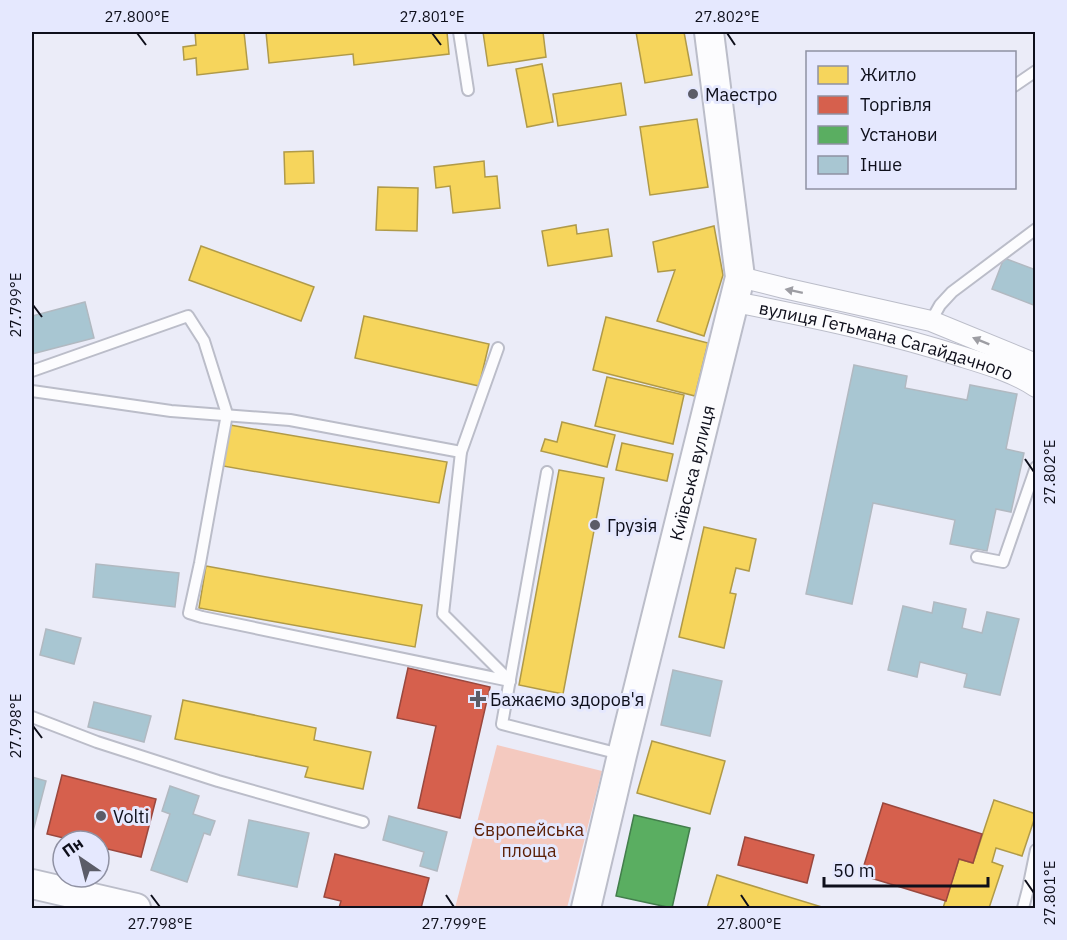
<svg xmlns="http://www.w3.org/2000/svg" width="1067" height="940" font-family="'IBM Plex Sans',sans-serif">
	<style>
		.green { fill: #f4c9bf }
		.homes { fill: #f6d55c; stroke: #b09a48; stroke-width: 1.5 }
		.shops { fill: #d6604d; stroke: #9a483e; stroke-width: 1.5 }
		.public { fill: #5aae61; stroke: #437e4c; stroke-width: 1.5 }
		.building { fill: #a8c6d2; stroke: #b1b9c1; stroke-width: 1.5 }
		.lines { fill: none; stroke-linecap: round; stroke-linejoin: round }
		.lane-casing { stroke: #bbbdc9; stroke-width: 14 }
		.street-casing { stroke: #bbbdc9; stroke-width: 22 }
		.secondary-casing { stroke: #bbbdc9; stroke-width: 32 }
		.lane { stroke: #fcfcfe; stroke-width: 10 }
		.street { stroke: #fcfcfe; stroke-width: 20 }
		.secondary { stroke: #fcfcfe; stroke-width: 28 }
		.oneway { fill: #9d9da3 }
		.ticks { fill: none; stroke: #0e0f1b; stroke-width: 2 }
		.poi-dot { fill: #5b5c68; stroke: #e5e8fe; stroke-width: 2 }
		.labels { text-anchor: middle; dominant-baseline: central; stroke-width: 6; stroke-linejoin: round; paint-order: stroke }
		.poi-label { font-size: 18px; fill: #0e0f1b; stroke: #e5e8fe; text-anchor: start }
		.street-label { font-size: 18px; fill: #0e0f1b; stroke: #e5e8fe }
		.park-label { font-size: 18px; fill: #5b1e05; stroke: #e5e8fe }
		.neatline { fill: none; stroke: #0e0f1b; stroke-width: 2 }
		.ticks-label { font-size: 15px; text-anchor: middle; fill: #0e0f1b }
	</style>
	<rect width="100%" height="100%" fill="#ebecf8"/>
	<polygon class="green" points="497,745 602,771 567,908 455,908"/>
	<g class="homes">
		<polygon points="195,32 244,32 248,69 197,75 196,58 184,60 183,47 196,45"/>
		<polygon points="266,32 447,32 449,54 354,65 353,54 269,63"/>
		<polygon points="483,32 543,32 546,57 488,66"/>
		<polygon points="636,32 684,32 692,75 645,83"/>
		<polygon points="542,64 553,122 527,127 516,69"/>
		<polygon points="621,83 626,115 558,126 553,94"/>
		<polygon points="697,119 708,187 650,195 640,127"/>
		<polygon points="313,151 314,183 285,184 284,152"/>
		<polygon points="484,161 485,177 497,176 500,208 453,213 450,186 436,188 434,167"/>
		<polygon points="378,187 418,188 417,231 376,230"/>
		<polygon points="576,225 577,234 608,229 612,256 548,266 542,231"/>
		<polygon points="714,226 723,275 704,336 657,321 675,270 658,272 653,242"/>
		<polygon points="201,246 314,287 301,321 189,280"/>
		<polygon points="364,316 489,344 479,386 355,358"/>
		<polygon points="606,317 708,343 695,396 593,370"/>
		<polygon points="607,377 684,395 673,444 595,426"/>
		<polygon points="562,422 615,435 607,467 541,451 545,439 557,442"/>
		<polygon points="230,425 447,462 439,503 223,466"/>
		<polygon points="622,443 673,454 667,481 616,470"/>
		<polygon points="559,470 604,478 563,694 519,685"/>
		<polygon points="704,527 756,539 749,571 736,568 730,593 736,594 724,648 679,637"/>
		<polygon points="206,566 422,605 415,647 199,608"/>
		<polygon points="183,700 316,728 314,740 371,752 363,789 305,777 308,767 175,739"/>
		<polygon points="652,741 725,761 710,814 637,793"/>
		<polygon points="994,800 1036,814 1022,856 996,848 992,862 1003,866 989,908 943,908 959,859 973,863"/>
		<polygon points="717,875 825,908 707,908"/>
	</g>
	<g class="shops">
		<polygon points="408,668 490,687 460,818 418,808 436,726 397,718"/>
		<polygon points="62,775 156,799 141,857 99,847 99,841 76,841 47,834"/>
		<polygon points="883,803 982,834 973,863 959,859 946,901 861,875"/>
		<polygon points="745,837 814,855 807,883 738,865"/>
		<polygon points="335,854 429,878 421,908 339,908 341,901 324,897"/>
	</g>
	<polygon class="public" points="634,815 690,828 672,908 616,896"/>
	<g class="building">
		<polygon points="1004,258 1036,270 1036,306 992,289"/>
		<polygon points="85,302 94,338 32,354 32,316"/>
		<polygon points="854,365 907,376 905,388 967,400 970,385 1017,394 1006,449 1024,453 1011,512 996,509 987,551 950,544 955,520 873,503 852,604 806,594"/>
		<polygon points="96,564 179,573 175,607 93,597"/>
		<polygon points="934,602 966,609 962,628 982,633 987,612 1019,619 1000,695 964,687 967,674 920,662 917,677 888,670 903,606 932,613"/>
		<polygon points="46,629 81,638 74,664 40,655"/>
		<polygon points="673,670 722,681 710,736 661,725"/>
		<polygon points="94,702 151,716 144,742 88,727"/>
		<polygon points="32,777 46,781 32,835"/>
		<polygon points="170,786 199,796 193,814 215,821 210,835 204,833 187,882 151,870 170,814 162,811"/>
		<polygon points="389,816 447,832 437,871 420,866 424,852 383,840"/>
		<polygon points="249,820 309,833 297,887 238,875"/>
	</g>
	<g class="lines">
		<g class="lane-casing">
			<g id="lane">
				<polyline points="459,32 468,90"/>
				<polyline points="1014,86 1036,71"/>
				<polyline points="931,321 940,305 952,292 1036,229"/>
				<polyline points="498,348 461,452 443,614 510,681"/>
				<polyline points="32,371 188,316 204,341 227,414 200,563 189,613 202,617 510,681"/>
				<polyline points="32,391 171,411 290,420 461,452"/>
				<polyline points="547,472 502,724 620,754"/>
				<polyline points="977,557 1003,562 1036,467"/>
				<polyline points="32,717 97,742 218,781 363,822"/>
				<polyline points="1023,908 1028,889 1036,850"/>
			</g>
		</g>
		<g class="street-casing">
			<g id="street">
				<polyline points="740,277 784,288 931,321 1036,364"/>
				<path id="s1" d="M 735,302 C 811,317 889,333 963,357 C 986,364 1016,373 1036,387"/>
			</g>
		</g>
		<g class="secondary-casing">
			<g id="secondary">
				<polyline points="32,884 136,908"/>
				<path id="s2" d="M 586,908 L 622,755 L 740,277 L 709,32"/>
			</g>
		</g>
		<use href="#lane" class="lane"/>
		<use href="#street" class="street"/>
		<use href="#secondary" class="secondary"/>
	</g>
	<defs><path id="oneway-solid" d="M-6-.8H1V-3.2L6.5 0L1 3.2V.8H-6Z" transform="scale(1.5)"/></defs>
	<g class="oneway">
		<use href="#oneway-solid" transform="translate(794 291) rotate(-168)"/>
		<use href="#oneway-solid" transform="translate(981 341) rotate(-158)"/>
	</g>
	<path class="ticks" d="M 137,33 L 146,45M 432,33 L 441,45M 727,33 L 735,45M 33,305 L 42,317M 1025,459 L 1034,472M 33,726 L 42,738M 1025,880 L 1034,893M 151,895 L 160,907M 446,895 L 454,907M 741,895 L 749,907"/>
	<g class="poi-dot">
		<circle cx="693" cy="94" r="6"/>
		<circle cx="595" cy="525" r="6"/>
		<path d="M475 690h6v6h6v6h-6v6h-6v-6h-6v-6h6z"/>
		<circle cx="101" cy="816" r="6"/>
	</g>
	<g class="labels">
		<g class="poi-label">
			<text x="705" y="94">Маестро</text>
			<text x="607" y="525">Грузія</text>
			<text x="490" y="699">Бажаємо здоров'я</text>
			<text x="113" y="816">Volti</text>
		</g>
		<g class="street-label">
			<text stroke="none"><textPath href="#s1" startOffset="156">вулиця Гетьмана Сагайдачного</textPath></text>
			<text stroke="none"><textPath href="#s2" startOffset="448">Київська вулиця</textPath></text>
		</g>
		<g class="park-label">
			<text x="529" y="829">Європейська<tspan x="529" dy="21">площа</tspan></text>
		</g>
	</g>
	<rect width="1067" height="940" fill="none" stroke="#e5e8fe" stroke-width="66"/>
	<rect x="806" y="51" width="210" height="138" fill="#e5e8fe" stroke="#8f91a3" stroke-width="1.5"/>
	<rect x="818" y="66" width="30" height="18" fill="#f6d55c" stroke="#8f91a3" stroke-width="1.5"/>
	<text x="860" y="81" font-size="18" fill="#0e0f1b">Житло</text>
	<rect x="818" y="96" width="30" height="18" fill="#d6604d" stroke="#8f91a3" stroke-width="1.5"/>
	<text x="860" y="111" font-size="18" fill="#0e0f1b">Торгівля</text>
	<rect x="818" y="126" width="30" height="18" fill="#5aae61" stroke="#8f91a3" stroke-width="1.5"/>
	<text x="860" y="141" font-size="18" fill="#0e0f1b">Установи</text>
	<rect x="818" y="156" width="30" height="18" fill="#a8c6d2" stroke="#8f91a3" stroke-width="1.5"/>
	<text x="860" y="171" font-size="18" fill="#0e0f1b">Інше</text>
	<g transform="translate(81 859) rotate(325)"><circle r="28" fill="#e5e8fe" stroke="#8f91a3" stroke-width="1.5"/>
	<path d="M0-4.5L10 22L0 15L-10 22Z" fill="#5b5c68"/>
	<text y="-9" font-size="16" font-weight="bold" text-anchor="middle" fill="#0e0f1b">Пн</text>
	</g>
	<path d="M824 877v9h164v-9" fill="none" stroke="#0e0f1b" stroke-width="3"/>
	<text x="833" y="877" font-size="18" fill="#0e0f1b" stroke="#e5e8fe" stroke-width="4.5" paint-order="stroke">50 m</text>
	<rect x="33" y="33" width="1001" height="874" class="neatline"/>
	<g class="ticks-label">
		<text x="137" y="22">27.800°E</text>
		<text x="432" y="22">27.801°E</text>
		<text x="727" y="22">27.802°E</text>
		<text transform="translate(16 305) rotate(-90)" y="5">27.799°E</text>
		<text transform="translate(1050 472) rotate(-90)" y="5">27.802°E</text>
		<text transform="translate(16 726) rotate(-90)" y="5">27.798°E</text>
		<text transform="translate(1050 893) rotate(-90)" y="5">27.801°E</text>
		<text x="160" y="929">27.798°E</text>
		<text x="454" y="929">27.799°E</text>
		<text x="749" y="929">27.800°E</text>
	</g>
</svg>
